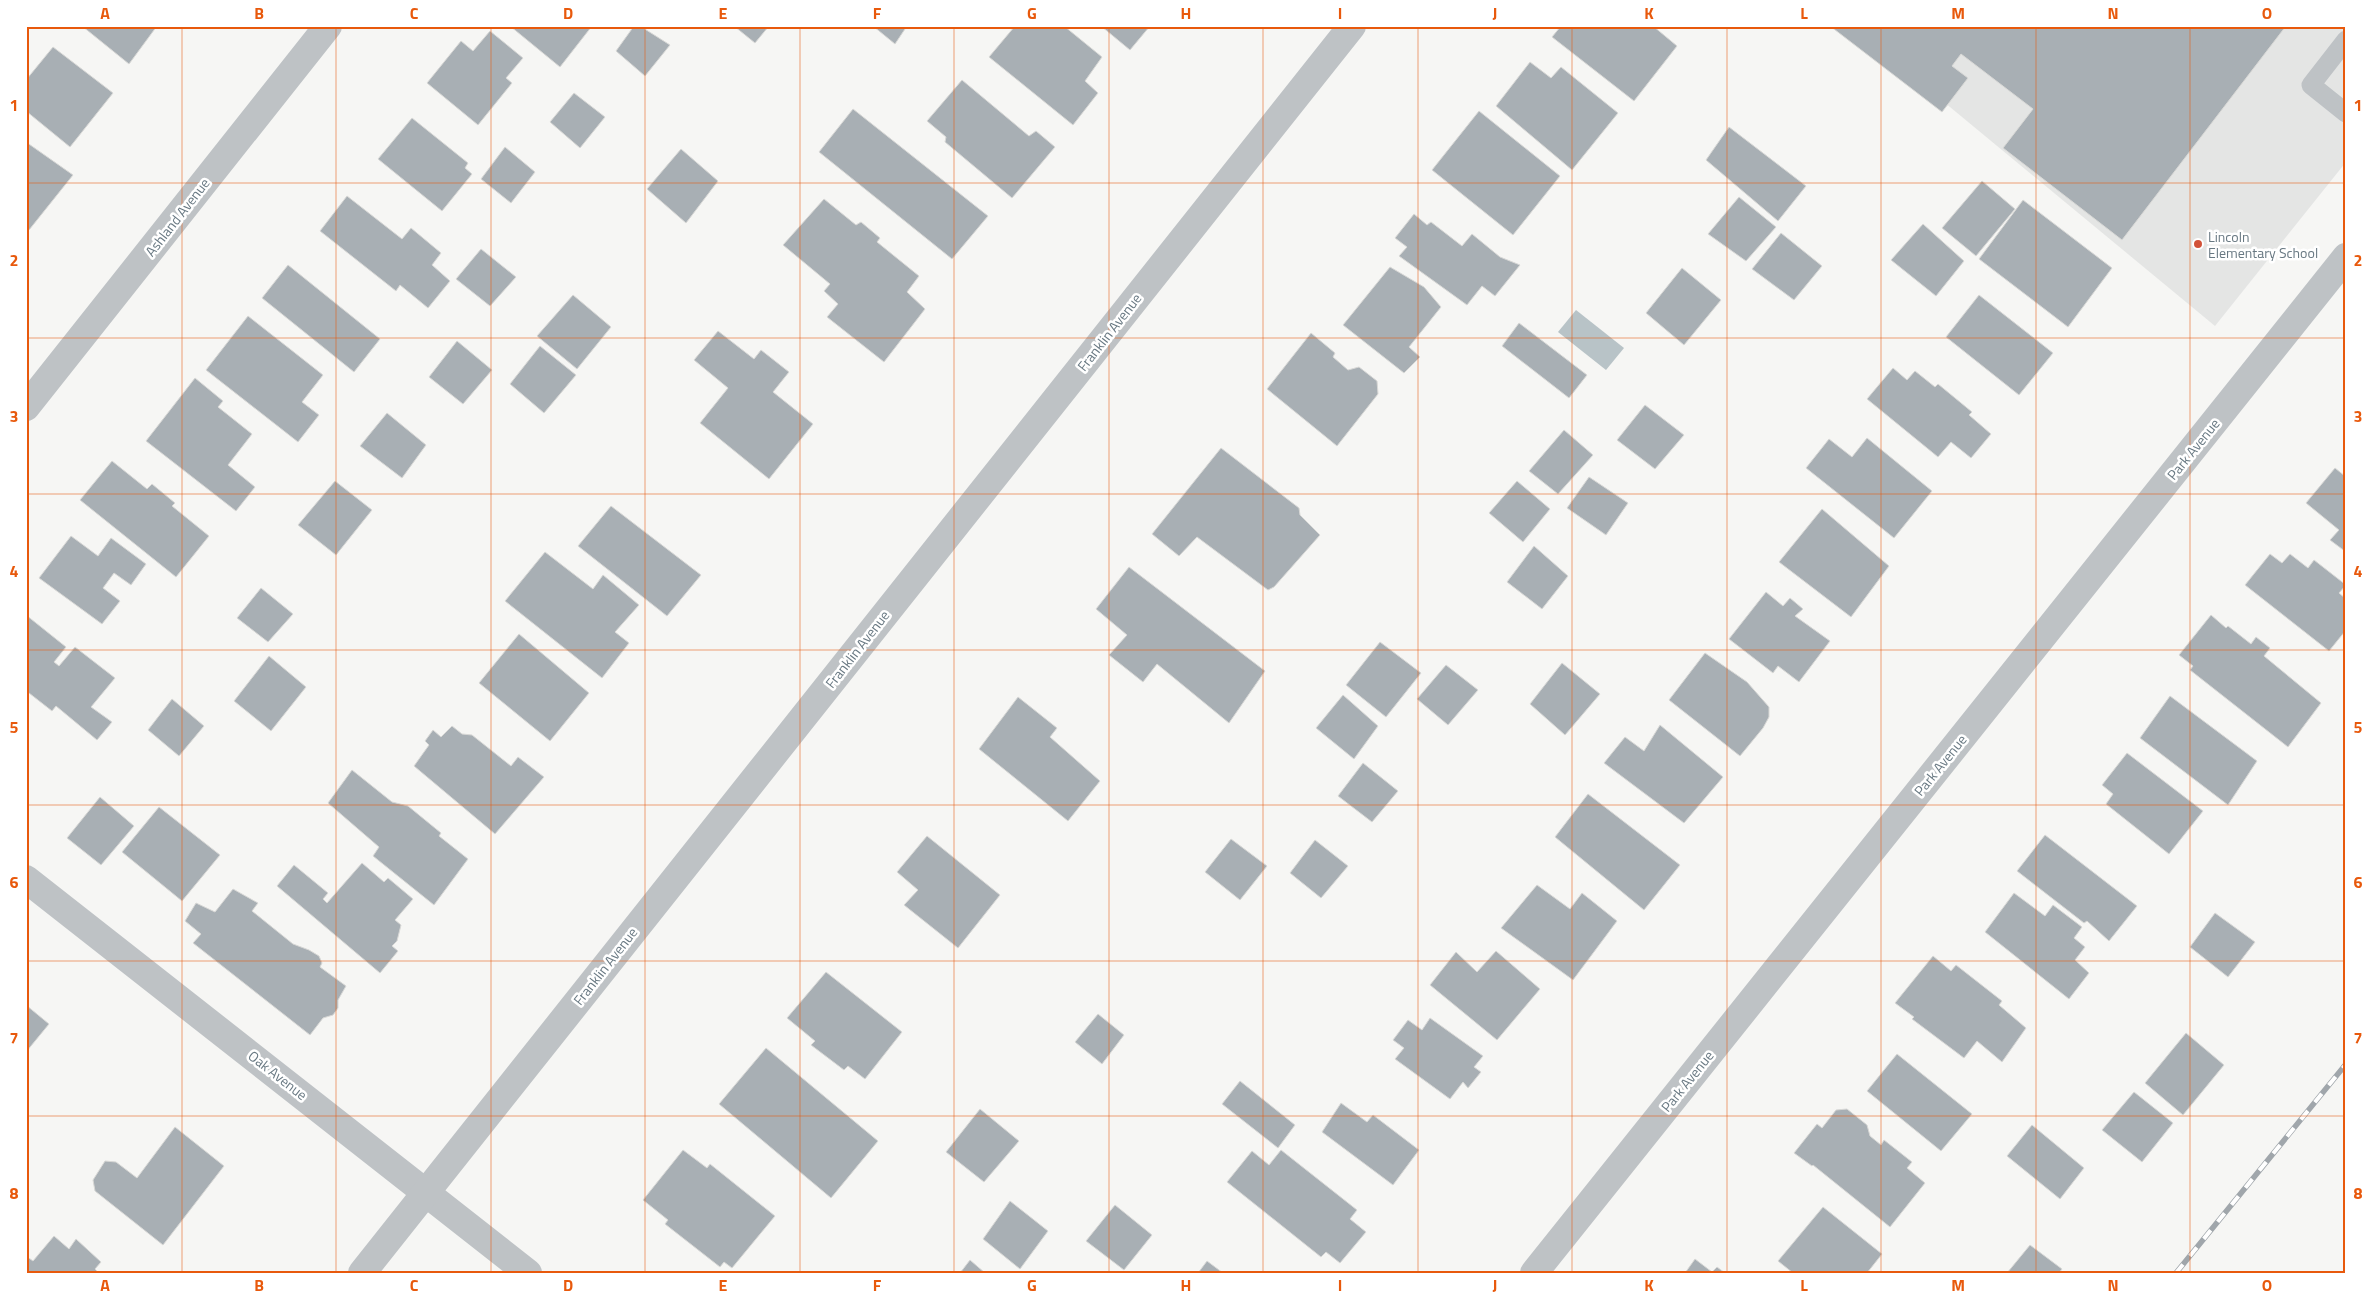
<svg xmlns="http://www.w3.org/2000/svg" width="2372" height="1299" font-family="'Titillium Web',sans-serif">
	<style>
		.built { fill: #e4e5e4 }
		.water { fill: #b8c3c7 }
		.building { fill: #a8afb4; stroke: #d8d8d6 }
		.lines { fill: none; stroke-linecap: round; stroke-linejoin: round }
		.service { stroke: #bec2c5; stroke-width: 19 }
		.minor { stroke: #bec2c5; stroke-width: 28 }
		.rail-casing { stroke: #a0a6ab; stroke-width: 5.5 }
		.rail { stroke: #fff; stroke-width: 4; stroke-dasharray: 11; stroke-linecap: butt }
		.grid { fill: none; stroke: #e8590c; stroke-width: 1; stroke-opacity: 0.55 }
		.poi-dot { fill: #d25238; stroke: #fff; stroke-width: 2 }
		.labels { text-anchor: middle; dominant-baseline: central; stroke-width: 5; stroke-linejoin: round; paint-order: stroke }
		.street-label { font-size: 14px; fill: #687882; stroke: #fff }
		.poi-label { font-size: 14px; fill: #687882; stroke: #fff; text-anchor: start }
		.neatline { fill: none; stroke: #e8590c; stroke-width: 2 }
		.grid-label { font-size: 16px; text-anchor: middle; font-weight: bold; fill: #e8590c }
	</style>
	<rect width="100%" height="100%" fill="#f6f6f4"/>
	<polygon class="built" points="1852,26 2346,26 2346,162 2215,326"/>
	<polygon class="water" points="1576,310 1624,348 1606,370 1558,332"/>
	<g class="building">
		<polygon points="82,26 157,26 129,64"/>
		<polygon points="510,26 592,26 560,67"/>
		<polygon points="634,26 640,26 670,45 645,76 616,51"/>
		<polygon points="734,26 769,26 755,43"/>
		<polygon points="873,26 907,26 895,44"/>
		<polygon points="1015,26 1064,26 1102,57 1085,81 1098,93 1073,125 989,57"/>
		<polygon points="1101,26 1150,26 1130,50"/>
		<polygon points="1561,26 1653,26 1677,46 1634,101 1552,37"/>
		<polygon points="1830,26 2286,26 2122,240 2003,148 2033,109 1961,54 1952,66 1968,78 1942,112"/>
		<polygon points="490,31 523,58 506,78 512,83 478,125 427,83 461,41 473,51"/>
		<polygon points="53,47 113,93 70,147 26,111 26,80"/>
		<polygon points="1530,62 1551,78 1561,67 1618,113 1572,170 1496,106"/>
		<polygon points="962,80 1029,136 1036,131 1055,147 1012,198 945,142 946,137 927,121"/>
		<polygon points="574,93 605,117 580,148 550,122"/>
		<polygon points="853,109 988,216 952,259 819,152"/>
		<polygon points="1479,111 1560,176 1513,235 1432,170"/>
		<polygon points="412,118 468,163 465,168 472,174 442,211 378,159"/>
		<polygon points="1729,127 1806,186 1778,221 1706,160"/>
		<polygon points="26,142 73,175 29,230 26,228"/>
		<polygon points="505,147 535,172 511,203 481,179"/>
		<polygon points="681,149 718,181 686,223 647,189"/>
		<polygon points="1982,181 2015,209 1976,256 1942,228"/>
		<polygon points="347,196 402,239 411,228 441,253 432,265 450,281 428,308 400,285 396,291 320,231"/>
		<polygon points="1739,197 1776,227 1746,261 1708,234"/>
		<polygon points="824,199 856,225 861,222 880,238 877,242 919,276 907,292 925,309 884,362 827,317 838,304 824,291 830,284 783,245"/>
		<polygon points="2023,200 2112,268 2068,327 1979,259"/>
		<polygon points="1414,214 1427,225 1431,222 1462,246 1472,234 1500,257 1520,265 1495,296 1482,286 1467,305 1399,256 1407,247 1395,238"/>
		<polygon points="1923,224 1964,261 1936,296 1891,260"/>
		<polygon points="1781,233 1822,266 1794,300 1752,269"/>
		<polygon points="481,249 516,277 490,306 456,279"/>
		<polygon points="288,265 380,339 354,372 262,298"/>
		<polygon points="1390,267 1424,287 1441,307 1409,347 1420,357 1404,373 1343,325"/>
		<polygon points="1682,268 1721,300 1684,345 1646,313"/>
		<polygon points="573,295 611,327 577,369 537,336"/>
		<polygon points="1979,295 2053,353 2019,395 1946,337"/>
		<polygon points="248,316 323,375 302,402 319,415 298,442 206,370"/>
		<polygon points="1519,323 1587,375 1569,398 1502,346"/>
		<polygon points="718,331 754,359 761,350 789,372 773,392 813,424 769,479 700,423 728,388 694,360"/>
		<polygon points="1311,333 1335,353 1333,357 1348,370 1359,367 1377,381 1378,394 1337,446 1267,389"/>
		<polygon points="457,341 492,370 463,404 429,377"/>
		<polygon points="540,346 576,375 544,413 510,384"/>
		<polygon points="1893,368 1907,380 1915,371 1935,387 1938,384 1972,412 1969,415 1991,434 1971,458 1951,442 1938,457 1867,399"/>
		<polygon points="195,378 223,401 218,407 252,434 228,465 255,487 236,511 146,441"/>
		<polygon points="1645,405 1684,435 1655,469 1617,440"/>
		<polygon points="387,413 426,445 402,478 360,446"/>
		<polygon points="1564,430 1593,455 1558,494 1529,471"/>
		<polygon points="1867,438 1932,491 1894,538 1806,468 1829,439 1852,457"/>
		<polygon points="1221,448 1299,508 1300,515 1320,535 1274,587 1268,590 1197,537 1179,556 1152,534"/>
		<polygon points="112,461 147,489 152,484 175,503 172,506 209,536 176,577 80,500"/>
		<polygon points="2335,468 2346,477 2346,552 2330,540 2339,530 2306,503"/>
		<polygon points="1589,477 1628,503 1606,535 1567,508"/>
		<polygon points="335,481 372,510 336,555 298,525"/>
		<polygon points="1517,481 1550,509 1523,542 1489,513"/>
		<polygon points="611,506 701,575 667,616 578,546"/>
		<polygon points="1822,509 1889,566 1851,617 1779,562"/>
		<polygon points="71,536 98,556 111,538 146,564 131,585 114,573 103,588 120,601 102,624 39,578"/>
		<polygon points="1534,546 1568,576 1542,609 1507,582"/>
		<polygon points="545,552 593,589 603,575 639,605 615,632 629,643 602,678 505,601"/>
		<polygon points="2270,554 2282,563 2290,554 2308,568 2314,560 2346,585 2339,593 2346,599 2346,630 2329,651 2245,585"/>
		<polygon points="1129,567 1265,671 1229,723 1157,664 1143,682 1109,655 1127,635 1096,609"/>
		<polygon points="261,588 293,614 268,642 237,618"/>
		<polygon points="1766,592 1783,606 1790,598 1803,609 1795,616 1830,641 1799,682 1778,666 1773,673 1729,639"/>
		<polygon points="26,615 66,647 54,662 59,666 75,647 115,678 91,707 112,722 97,740 56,706 52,711 29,693 26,693"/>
		<polygon points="2211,615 2226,628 2228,626 2251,644 2256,637 2270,648 2264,656 2321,703 2288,747 2190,670 2193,666 2179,655"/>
		<polygon points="519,634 589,693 550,741 479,683"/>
		<polygon points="1380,642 1421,673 1386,717 1346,685"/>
		<polygon points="1705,653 1747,682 1769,707 1769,717 1763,728 1740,756 1669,700"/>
		<polygon points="269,656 306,687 271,731 234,701"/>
		<polygon points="1562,663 1600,694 1565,735 1530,704"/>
		<polygon points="1446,665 1478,690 1448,725 1417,699"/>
		<polygon points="1343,695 1378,726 1354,759 1316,728"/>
		<polygon points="2170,696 2257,761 2228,805 2140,738"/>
		<polygon points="1018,697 1057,728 1050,737 1100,781 1068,821 979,749"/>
		<polygon points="172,699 204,726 179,756 148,730"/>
		<polygon points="1660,725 1723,777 1684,823 1604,763 1625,737 1644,751"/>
		<polygon points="452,726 462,734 472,735 511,766 518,757 544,777 495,834 414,766 429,745 425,741 433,730 441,737"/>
		<polygon points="2127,753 2203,811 2169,854 2106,804 2113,794 2102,785"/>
		<polygon points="1363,763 1398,791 1372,822 1338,796"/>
		<polygon points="352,770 392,802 408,806 441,833 439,836 468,859 434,905 373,856 379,847 328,803"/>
		<polygon points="1588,794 1680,865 1644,910 1555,837"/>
		<polygon points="100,797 134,826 101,865 67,838"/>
		<polygon points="159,807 220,855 182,901 122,852"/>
		<polygon points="2045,835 2137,906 2109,941 2087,921 2084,923 2017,871"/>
		<polygon points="927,836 1000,895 958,948 904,905 918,890 897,872"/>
		<polygon points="1231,839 1267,866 1240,900 1205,872"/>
		<polygon points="1315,840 1348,866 1321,898 1290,873"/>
		<polygon points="362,863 384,882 388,878 413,899 395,920 401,925 397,941 392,946 398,951 380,973 277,886 294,865 328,893 323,899 327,903"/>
		<polygon points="1537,885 1570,909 1582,893 1617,921 1573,980 1501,928"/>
		<polygon points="233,889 258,903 252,911 293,944 309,950 319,956 322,963 320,967 346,986 338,1000 338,1008 333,1015 323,1018 310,1035 193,943 201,934 185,921 196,903 215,912"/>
		<polygon points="2014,893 2045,916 2053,905 2082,927 2074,938 2085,947 2075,960 2089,973 2069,999 1985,932"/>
		<polygon points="2215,913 2255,942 2228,977 2190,947"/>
		<polygon points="1496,951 1540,989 1497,1040 1430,985 1456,952 1477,972"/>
		<polygon points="1933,956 1951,971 1956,965 2002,1001 1999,1005 2026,1028 2002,1062 1977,1041 1964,1058 1912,1019 1914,1017 1895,1003"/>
		<polygon points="826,972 902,1032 865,1079 848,1066 844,1070 811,1045 815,1041 787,1018"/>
		<polygon points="26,1005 49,1024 26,1052"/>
		<polygon points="1098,1014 1124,1035 1102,1064 1075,1042"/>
		<polygon points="1430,1018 1483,1056 1474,1067 1481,1072 1468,1088 1463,1082 1450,1099 1395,1059 1404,1048 1393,1040 1408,1020 1422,1030"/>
		<polygon points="2186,1033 2224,1065 2183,1115 2145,1083"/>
		<polygon points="766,1048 878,1141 831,1198 719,1104"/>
		<polygon points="1897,1054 1972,1114 1941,1151 1867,1091"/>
		<polygon points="1240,1081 1295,1125 1278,1148 1222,1104"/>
		<polygon points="2134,1092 2173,1123 2142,1162 2102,1130"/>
		<polygon points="1341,1103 1367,1122 1373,1115 1419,1150 1393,1185 1322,1132"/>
		<polygon points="980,1109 1019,1141 984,1182 946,1152"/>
		<polygon points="1847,1109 1867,1125 1870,1136 1881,1145 1884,1140 1912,1162 1907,1168 1925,1183 1890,1227 1813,1165 1812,1166 1794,1153 1817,1124 1822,1128 1836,1110"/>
		<polygon points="2032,1125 2084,1168 2060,1199 2007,1156"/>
		<polygon points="175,1127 224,1166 163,1245 95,1191 93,1180 105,1161 116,1162 137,1178"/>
		<polygon points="683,1150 707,1168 710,1164 775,1216 732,1268 724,1262 720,1267 665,1224 668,1220 643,1200"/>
		<polygon points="1281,1150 1357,1210 1350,1219 1366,1232 1340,1263 1326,1252 1321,1257 1227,1182 1252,1151 1269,1165"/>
		<polygon points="1010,1201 1048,1231 1020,1269 983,1239"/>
		<polygon points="1115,1205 1152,1235 1124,1270 1086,1241"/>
		<polygon points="1823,1207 1882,1254 1867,1273 1793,1273 1778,1261"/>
		<polygon points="54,1236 69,1249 76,1239 101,1262 95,1269 99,1273 26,1273 26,1256 33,1261"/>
		<polygon points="2030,1245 2062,1269 2059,1273 2007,1273"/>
		<polygon points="1695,1259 1712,1272 1717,1267 1725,1273 1685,1273"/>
		<polygon points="970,1260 985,1273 960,1273"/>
		<polygon points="1207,1261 1223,1273 1198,1273"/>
	</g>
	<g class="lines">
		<polyline class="service" points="2346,40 2311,85 2346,113"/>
		<g class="minor">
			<polyline points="26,407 328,26"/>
			<polyline points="26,879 528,1273"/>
			<polyline points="362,1273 1352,26"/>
			<polyline points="1534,1273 2346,257"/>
		</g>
		<g class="rail-casing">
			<polyline id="rail" points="2176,1273 2346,1064"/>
		</g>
		<use href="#rail" class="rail"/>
	</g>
	<path class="grid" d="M 182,26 L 182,1273M 336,26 L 336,1273M 491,26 L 491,1273M 645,26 L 645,1273M 800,26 L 800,1273M 954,26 L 954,1273M 1109,26 L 1109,1273M 1263,26 L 1263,1273M 1418,26 L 1418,1273M 1572,26 L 1572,1273M 1727,26 L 1727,1273M 1881,26 L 1881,1273M 2036,26 L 2036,1273M 2190,26 L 2190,1273M 26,183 L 2346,183M 26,338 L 2346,338M 26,494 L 2346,494M 26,650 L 2346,650M 26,805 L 2346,805M 26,961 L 2346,961M 26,1116 L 2346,1116"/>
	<circle class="poi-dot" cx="2198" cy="244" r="5"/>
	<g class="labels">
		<g class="street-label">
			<text transform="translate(177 217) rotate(-52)">Ashland Avenue</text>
			<text transform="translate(1109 332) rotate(-52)">Franklin Avenue</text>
			<text transform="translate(2193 449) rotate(-51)">Park Avenue</text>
			<text transform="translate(857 649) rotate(-52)">Franklin Avenue</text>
			<text transform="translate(1940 765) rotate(-51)">Park Avenue</text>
			<text transform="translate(605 966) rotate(-52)">Franklin Avenue</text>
			<text transform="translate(278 1075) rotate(38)">Oak Avenue</text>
			<text transform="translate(1687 1081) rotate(-51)">Park Avenue</text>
		</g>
		<g class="poi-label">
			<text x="2208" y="236">Lincoln<tspan x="2208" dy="16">Elementary School</tspan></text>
		</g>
	</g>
	<rect width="2372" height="1299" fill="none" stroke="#ffffff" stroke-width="55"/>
	<rect x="28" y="28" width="2316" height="1244" class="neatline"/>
	<g class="grid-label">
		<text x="105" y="19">A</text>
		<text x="259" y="19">B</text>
		<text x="414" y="19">C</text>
		<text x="568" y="19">D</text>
		<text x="723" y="19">E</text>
		<text x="877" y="19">F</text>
		<text x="1032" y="19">G</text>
		<text x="1186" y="19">H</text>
		<text x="1340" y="19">I</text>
		<text x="1495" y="19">J</text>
		<text x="1649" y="19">K</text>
		<text x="1804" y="19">L</text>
		<text x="1958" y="19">M</text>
		<text x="2113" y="19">N</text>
		<text x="2267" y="19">O</text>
		<text x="14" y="111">1</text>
		<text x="2358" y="111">1</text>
		<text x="14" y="266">2</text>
		<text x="2358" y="266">2</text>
		<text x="14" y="422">3</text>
		<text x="2358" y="422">3</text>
		<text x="14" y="577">4</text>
		<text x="2358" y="577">4</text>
		<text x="14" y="733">5</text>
		<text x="2358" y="733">5</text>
		<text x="14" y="888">6</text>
		<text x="2358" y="888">6</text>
		<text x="14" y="1044">7</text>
		<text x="2358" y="1044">7</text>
		<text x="14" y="1199">8</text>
		<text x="2358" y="1199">8</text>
		<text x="105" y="1291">A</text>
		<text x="259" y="1291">B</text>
		<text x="414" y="1291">C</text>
		<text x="568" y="1291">D</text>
		<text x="723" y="1291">E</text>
		<text x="877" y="1291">F</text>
		<text x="1032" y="1291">G</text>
		<text x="1186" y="1291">H</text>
		<text x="1340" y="1291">I</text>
		<text x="1495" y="1291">J</text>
		<text x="1649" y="1291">K</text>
		<text x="1804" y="1291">L</text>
		<text x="1958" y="1291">M</text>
		<text x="2113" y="1291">N</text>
		<text x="2267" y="1291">O</text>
	</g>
</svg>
